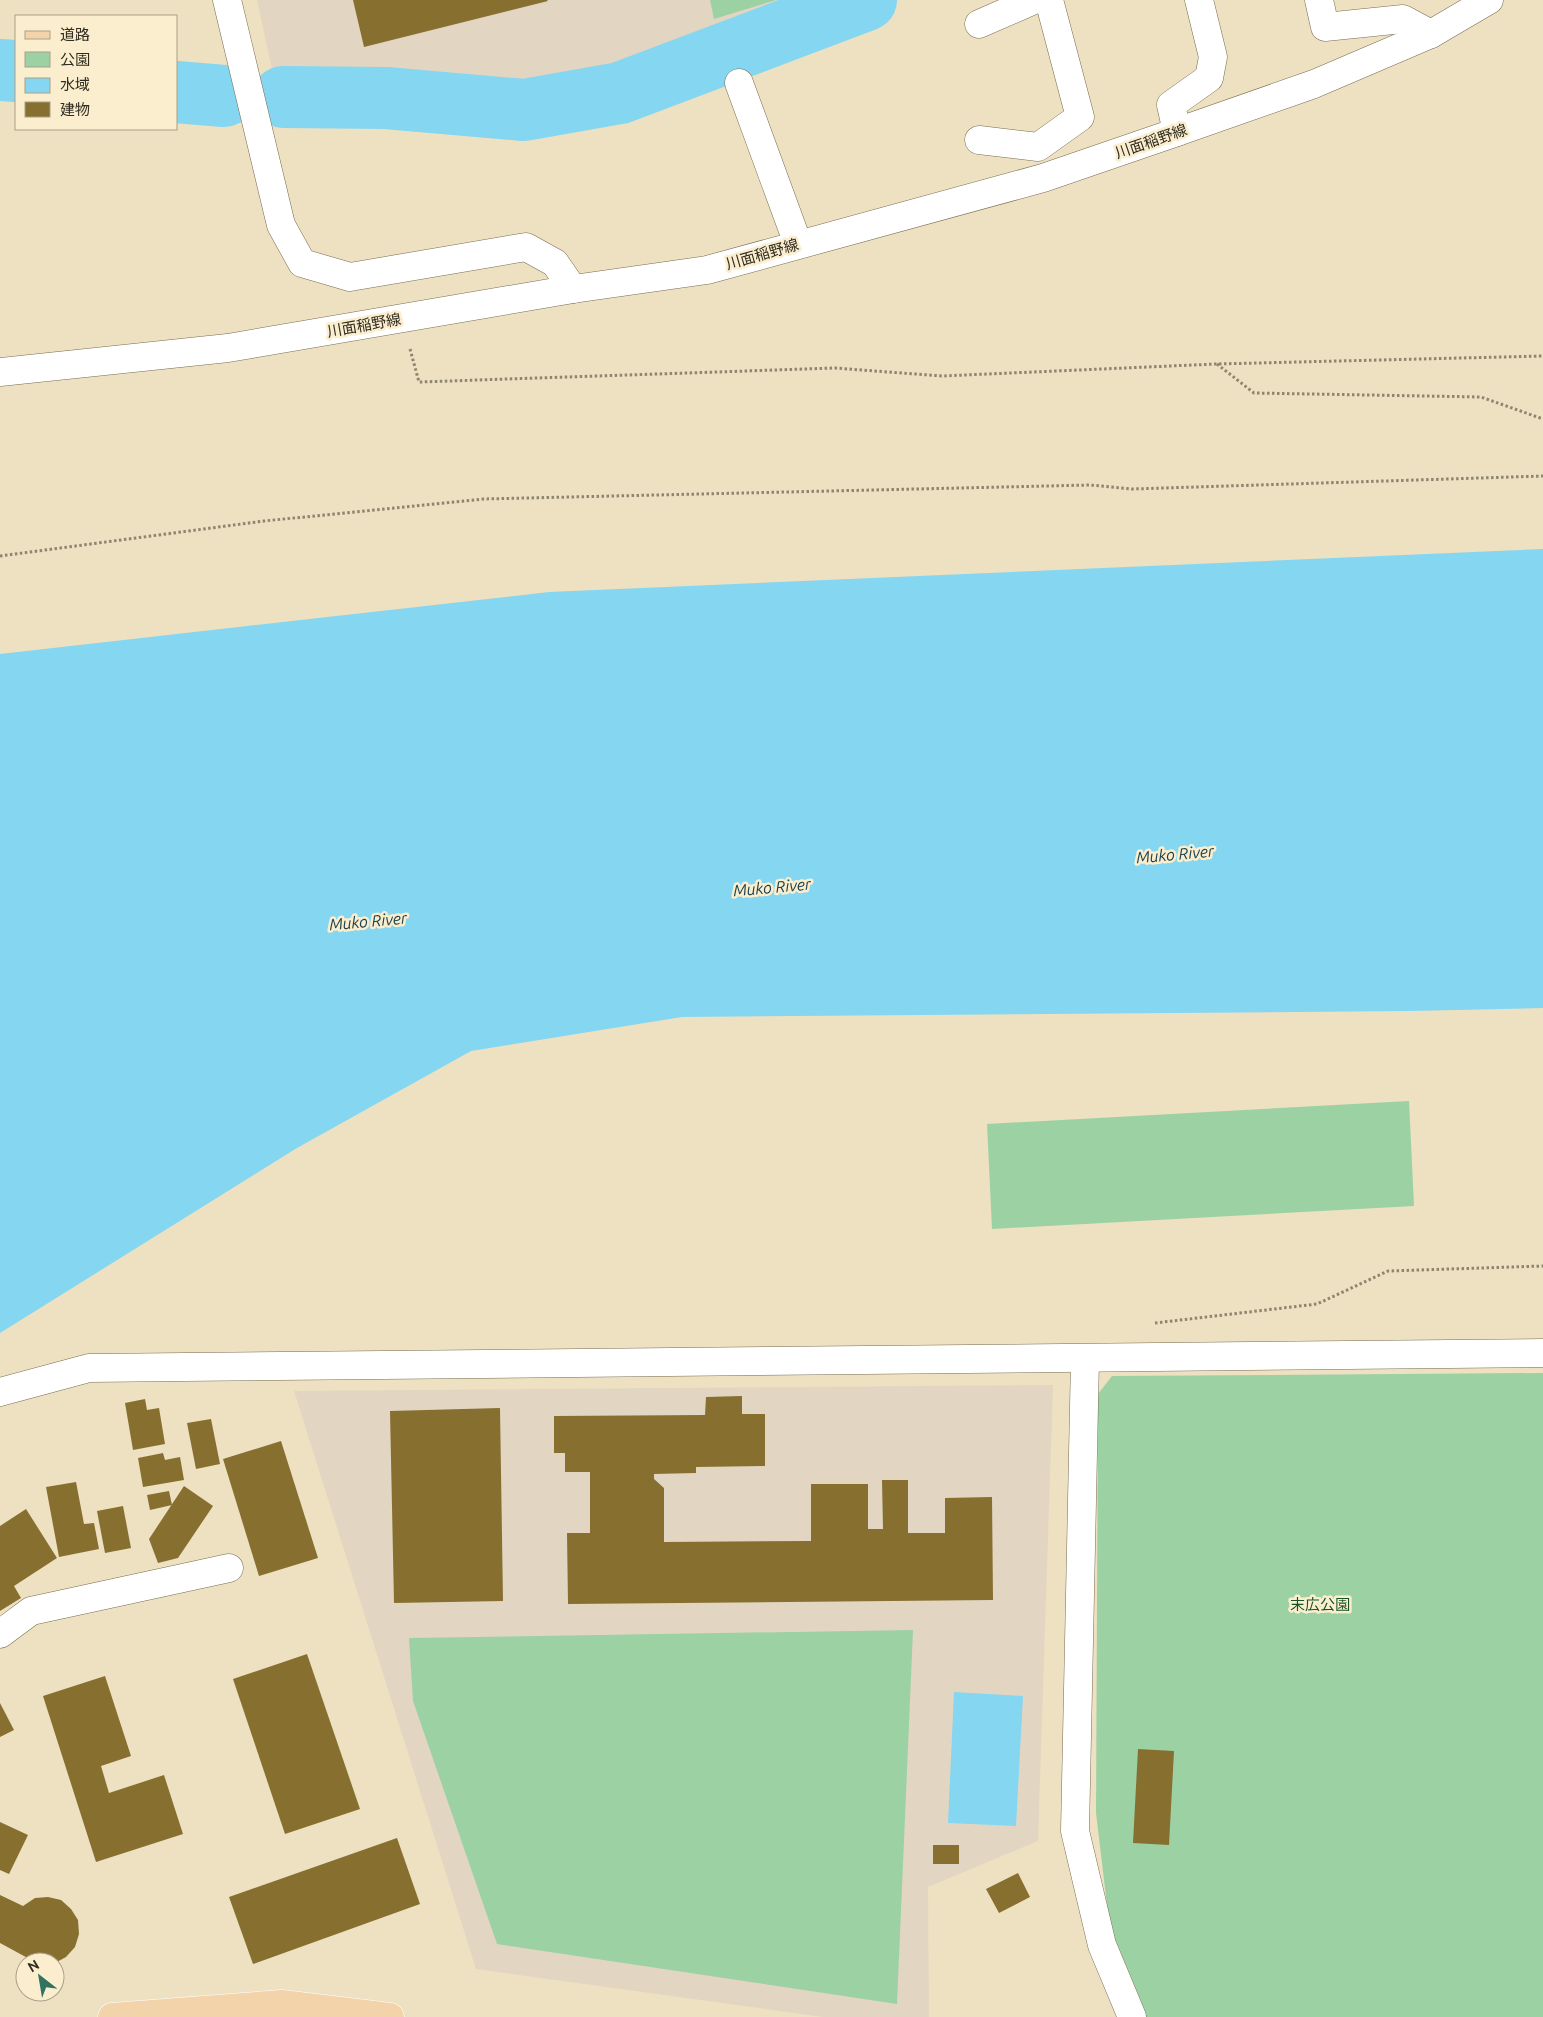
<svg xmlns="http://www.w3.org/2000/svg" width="1543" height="2017" font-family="Ubuntu,'Noto Sans JP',sans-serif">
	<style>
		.education { fill: #e2d6c2 }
		.green { fill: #9cd1a4 }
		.water { fill: #85d6f1 }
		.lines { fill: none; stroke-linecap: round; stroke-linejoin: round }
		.river { stroke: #85d6f1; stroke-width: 62 }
		.building { fill: #876f30 }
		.minor-casing { stroke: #796d51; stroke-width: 29 }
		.major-casing { stroke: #fff; stroke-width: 29 }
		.path { stroke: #8e856f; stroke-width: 3; stroke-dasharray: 2.5 2.5; stroke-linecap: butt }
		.minor { stroke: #fff; stroke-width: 28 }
		.major { stroke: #f3d4aa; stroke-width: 28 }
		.labels { text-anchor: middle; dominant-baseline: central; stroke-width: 5; stroke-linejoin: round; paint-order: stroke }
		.street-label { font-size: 15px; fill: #312c20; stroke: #fbeece }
		.park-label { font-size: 15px; fill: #175327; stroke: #fbeece }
		.water-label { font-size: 16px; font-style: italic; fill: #1c424d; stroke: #fbeece }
	</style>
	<rect width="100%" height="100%" fill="#ede1c1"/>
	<g class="education">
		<polygon points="257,0 839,0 796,22 620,83 557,98 500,97 275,83"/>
		<polygon points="1053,1385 1038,1841 928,1887 929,2017 823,2017 476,1969 294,1391"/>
	</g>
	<g class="green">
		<polygon points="710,0 776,0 714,19"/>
		<polygon points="1409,1101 1414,1206 992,1229 987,1124"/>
		<polygon points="1543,1373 1543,2017 1145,2017 1110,1930 1096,1813 1098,1394 1112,1376"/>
		<polygon points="913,1630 897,2004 497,1944 413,1701 409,1638"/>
	</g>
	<g class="water">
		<polygon points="1543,549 1543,1008 1410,1011 682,1017 471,1051 297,1148 0,1333 0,654 549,592"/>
		<polygon points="954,1692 1023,1696 1016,1826 948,1823"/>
	</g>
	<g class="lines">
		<g class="river">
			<polyline points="0,70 16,71"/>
			<polyline points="176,92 224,96"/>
			<polyline points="283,97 386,98 524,110 620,93 866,0"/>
		</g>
	</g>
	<g class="building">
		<polygon points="353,0 547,0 548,1 364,47"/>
		<polygon points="742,1396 742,1414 765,1414 765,1466 696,1467 696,1473 654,1474 654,1479 664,1488 664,1542 811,1541 811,1484 868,1484 868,1529 883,1529 882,1480 908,1480 908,1533 945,1533 945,1498 992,1497 993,1600 568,1604 567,1533 590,1533 590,1472 565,1472 565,1453 554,1453 554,1416 705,1415 706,1397"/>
		<polygon points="145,1399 147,1410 159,1408 165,1444 133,1450 125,1403"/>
		<polygon points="500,1408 503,1601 394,1603 390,1411"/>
		<polygon points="211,1419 220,1464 196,1469 187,1423"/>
		<polygon points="281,1441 318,1558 259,1576 223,1459"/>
		<polygon points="163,1453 165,1460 180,1457 184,1480 143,1487 138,1458"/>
		<polygon points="76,1482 84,1524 94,1523 99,1549 59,1557 46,1487"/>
		<polygon points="184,1486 213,1506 178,1558 158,1563 149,1539"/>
		<polygon points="169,1491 172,1505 150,1510 147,1495"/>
		<polygon points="123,1506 131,1548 105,1553 97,1511"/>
		<polygon points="26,1509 57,1558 14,1586 21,1598 0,1611 0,1526"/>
		<polygon points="307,1654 360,1809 285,1834 233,1679"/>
		<polygon points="105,1676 131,1756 101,1766 109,1793 164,1775 183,1834 96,1862 43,1696"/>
		<polygon points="0,1703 14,1730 0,1737"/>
		<polygon points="1138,1749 1174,1751 1169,1845 1133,1843"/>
		<polygon points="0,1822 28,1835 9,1874 0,1870"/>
		<polygon points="397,1838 420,1904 253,1964 229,1897"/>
		<rect x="933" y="1845" width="26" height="19"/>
		<polygon points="1018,1873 1030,1897 999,1913 986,1889"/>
		<polygon points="0,1895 23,1906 35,1898 48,1897 61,1900 71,1909 78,1920 79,1934 75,1947 66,1957 55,1963 35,1962 0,1943"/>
	</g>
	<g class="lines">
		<g class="minor-casing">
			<g id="minor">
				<polyline points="227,0 281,225 302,263 350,277 526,247 555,263 573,289"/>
				<polyline points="1319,0 1325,27 1403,19 1431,34"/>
				<polyline points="979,24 1034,0"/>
				<polyline points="739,83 798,244"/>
				<polyline points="1177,132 1171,105 1209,78 1213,57 1199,0"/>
				<polyline points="979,140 1038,147 1080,117 1049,0"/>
				<polyline points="0,372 228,348 573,289 707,270 1043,178 1177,132 1314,84 1431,34 1489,0"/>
				<polyline points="1085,1359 1075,1831 1102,1945 1132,2017"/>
				<polyline points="0,1392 89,1368 1543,1353"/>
				<polyline points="0,1634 31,1611 229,1568"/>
			</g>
		</g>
		<g class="major-casing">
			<polyline id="major" points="112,2017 282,2004 390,2017"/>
		</g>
		<g class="path">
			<polyline points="410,349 419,382 835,368 942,376 1216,364 1543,356"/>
			<polyline points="1217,364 1254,393 1481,397 1543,419"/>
			<polyline points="0,556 264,521 483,499 1090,485 1132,489 1543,476"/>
			<polyline points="1155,1323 1317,1304 1388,1271 1543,1266"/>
		</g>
		<use href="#minor" class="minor"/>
		<use href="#major" class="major"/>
	</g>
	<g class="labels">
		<g class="street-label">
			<text transform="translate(1151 141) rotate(-19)">川面稲野線</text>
			<text transform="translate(762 254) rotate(-16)">川面稲野線</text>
			<text transform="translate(364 325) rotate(-10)">川面稲野線</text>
		</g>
		<g class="park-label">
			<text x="1320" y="1604">末広公園</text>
		</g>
		<g class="water-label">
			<text transform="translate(1175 854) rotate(-5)">Muko River</text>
			<text transform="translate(772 887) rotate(-5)">Muko River</text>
			<text transform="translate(368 921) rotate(-5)">Muko River</text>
		</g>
	</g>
	<rect x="15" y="15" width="162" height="115" fill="#fbeece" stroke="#aaa088"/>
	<rect x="25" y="31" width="25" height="8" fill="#f3d4aa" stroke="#aaa088"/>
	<text x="60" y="40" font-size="15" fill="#312c20">道路</text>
	<rect x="25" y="52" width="25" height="15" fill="#9cd1a4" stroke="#aaa088"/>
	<text x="60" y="65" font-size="15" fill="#312c20">公園</text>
	<rect x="25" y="78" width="25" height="15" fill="#85d6f1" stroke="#aaa088"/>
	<text x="60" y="90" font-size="15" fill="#312c20">水域</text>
	<rect x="25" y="102" width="25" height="15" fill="#876f30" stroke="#aaa088"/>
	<text x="60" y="115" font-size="15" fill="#312c20">建物</text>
	<g transform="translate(40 1977) rotate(329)"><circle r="24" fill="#fbeece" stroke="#aaa088"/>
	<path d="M0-4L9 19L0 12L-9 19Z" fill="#317261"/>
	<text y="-8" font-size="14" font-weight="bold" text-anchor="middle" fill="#312c20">N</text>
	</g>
</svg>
